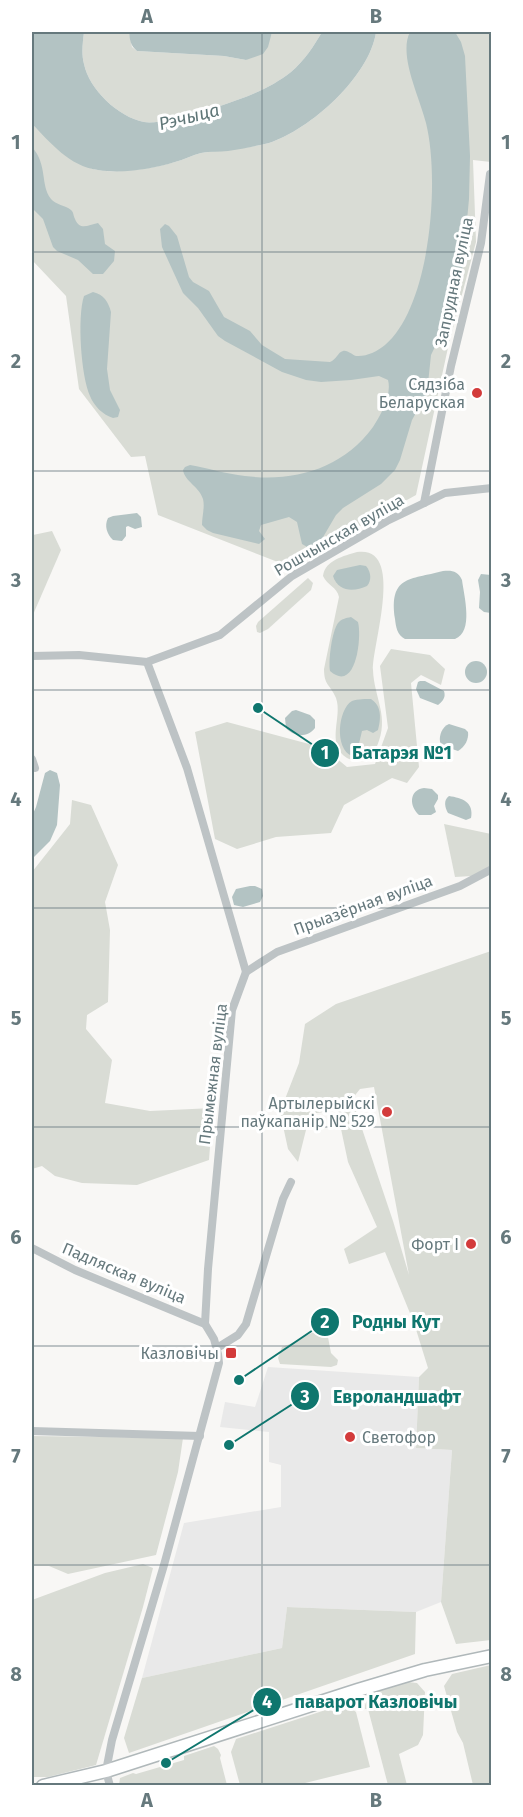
<svg xmlns="http://www.w3.org/2000/svg" width="523" height="1817" font-family="'Fira Sans',sans-serif">
	<style>
		.built { fill: #e9e9e9 }
		.green { fill: #d9dcd5; fill-rule: evenodd }
		.water { fill: #b3c3c3 }
		.lines { fill: none; stroke-linecap: round; stroke-linejoin: round }
		.secondary-casing { stroke: #b0b8ba; stroke-width: 15 }
		.street { stroke: #bdc3c5; stroke-width: 8 }
		.secondary { stroke: #fff; stroke-width: 12 }
		.grid { fill: none; stroke: #66797d; stroke-width: 1.5; stroke-opacity: 0.55 }
		.poi-dot { fill: #d33b3b; stroke: #fff; stroke-width: 2 }
		.labels { text-anchor: middle; dominant-baseline: central; stroke-width: 6; stroke-linejoin: round; paint-order: stroke }
		.street-label { font-size: 16px; fill: #66797d; stroke: #fff }
		.poi-label { font-size: 16px; fill: #66797d; stroke: #fff; text-anchor: end }
		.water-label { font-size: 18px; font-style: italic; fill: #607778; stroke: #fff }
		.leader { fill: none; stroke: #0f766e; stroke-width: 2 }
		.callout-dot { fill: #0f766e; stroke: #fff; stroke-width: 2 }
		.mark-label { font-size: 18px; text-anchor: middle; font-weight: bold; fill: #fff }
		.callout-label { font-size: 18px; text-anchor: middle; font-weight: bold; fill: #0f766e; stroke: #fff; stroke-width: 6; stroke-linejoin: round; paint-order: stroke }
		.neatline { fill: none; stroke: #66797d; stroke-width: 2 }
		.grid-label { font-size: 20px; text-anchor: middle; font-weight: bold; fill: #66797d }
	</style>
	<rect width="100%" height="100%" fill="#f8f7f5"/>
	<polygon class="built" points="268,1367 419,1377 416,1448 452,1450 441,1602 416,1612 287,1607 282,1648 142,1678 184,1523 281,1507 281,1465 269,1462 269,1432 220,1427 225,1402 255,1407"/>
	<g class="green">
		<path d="M 84,32 L 129,32 L 132,47 L 137,51 L 224,56 L 246,60 L 271,35 L 272,32 L 322,32 C 314,46 304,61 291,72 C 281,80 267,88 255,93 C 235,102 164,126 144,122 C 118,117 89,89 84,64 C 81,53 83,42 84,32 Z"/>
		<path d="M 376,32 L 491,32 L 491,162 L 473,160 L 476,242 L 449,343 L 416,495 L 288,566 L 158,515 L 145,456 L 131,457 L 79,389 L 66,296 L 32,260 L 32,124 C 47,138 79,168 98,170 C 121,174 153,168 175,162 C 184,160 192,155 201,153 C 224,149 247,149 269,143 C 310,130 370,76 376,32 Z"/>
		<polygon points="52,531 61,550 32,617 32,537 33,535"/>
		<path d="M 357,552 C 406,545 372,645 373,670 C 374,698 390,717 377,746 C 375,752 370,757 365,759 C 359,761 352,761 347,758 C 325,744 343,717 336,698 C 331,685 324,686 324,669 L 339,597 C 337,587 327,585 323,576 C 325,560 344,556 357,552 Z"/>
		<polygon points="308,578 313,583 311,590 268,629 260,633 257,632 256,626 258,622"/>
		<polygon points="391,649 430,655 445,669 441,685 421,675 411,683 419,767 407,783 392,778 344,805 331,833 276,837 237,849 215,839 195,732 227,722 324,748 347,767 375,764 388,728 380,666"/>
		<polygon points="72,800 91,805 118,865 105,902 110,930 108,1002 87,1015 86,1029 112,1060 105,1103 150,1111 213,1108 209,1160 137,1185 82,1183 55,1176 42,1166 32,1169 32,872 70,824"/>
		<polygon points="444,824 491,834 491,866 472,876 455,877"/>
		<path d="M 491,951 L 491,1640 L 456,1644 L 441,1602 L 452,1450 L 416,1448 L 419,1377 L 428,1368 L 414,1323 L 385,1252 L 349,1264 L 344,1249 L 377,1227 L 348,1162 L 337,1110 L 310,1114 L 298,1162 L 288,1149 L 280,1112 L 299,1063 L 305,1024 L 336,1004 ZM 374,1087 L 409,1275 L 393,1221 L 352,1099 L 360,1089 Z"/>
		<path d="M 317,1331 L 327,1332 L 331,1353 L 338,1360 L 337,1365 L 331,1367 L 280,1364 L 278,1358 L 282,1347 C 295,1343 304,1335 317,1331 Z"/>
		<polygon points="32,1436 183,1438 178,1472 156,1555 68,1574 49,1566 32,1566"/>
		<polygon points="143,1564 153,1568 143,1607 96,1765 48,1777 32,1777 32,1600 105,1573"/>
		<polygon points="287,1607 416,1612 415,1654 129,1753 124,1738 142,1678 282,1648"/>
		<polygon points="491,1665 491,1785 473,1785 463,1743 457,1732 444,1686 452,1674"/>
		<path d="M 408,1682 L 417,1683 L 425,1692 L 423,1735 L 418,1745 L 399,1754 L 407,1785 L 388,1785 L 368,1709 L 365,1709 C 364,1690 394,1686 408,1682 Z"/>
		<polygon points="341,1705 347,1705 356,1712 370,1767 297,1785 240,1785 231,1752 236,1739"/>
		<polygon points="214,1746 218,1749 221,1755 220,1758 227,1785 119,1785 120,1778 133,1773 136,1774 184,1760 184,1756"/>
	</g>
	<g class="water">
		<path d="M 32,32 L 84,32 C 83,42 81,53 84,64 C 89,89 118,117 144,122 C 164,126 235,102 255,93 C 267,88 281,80 291,72 C 304,61 314,46 322,32 L 376,32 C 370,76 310,130 269,143 C 256,146 242,149 228,151 C 219,152 210,151 201,153 C 192,155 184,160 175,162 C 152,169 122,174 98,170 C 69,166 51,143 32,124 Z"/>
		<path d="M 129,32 L 272,32 L 268,47 L 263,54 L 246,60 L 224,56 L 137,51 C 130,45 130,40 129,32 Z"/>
		<path d="M 410,32 L 455,32 L 461,42 L 465,56 L 470,156 L 469,199 L 462,273 L 455,305 L 431,355 L 427,393 L 412,420 L 400,460 L 395,470 L 381,484 L 343,508 L 336,515 L 319,544 L 309,548 L 302,544 L 297,522 L 289,517 L 261,525 L 259,531 L 265,539 L 259,544 L 213,533 L 207,530 L 202,525 C 202,516 205,507 203,499 C 199,486 185,482 183,470 L 185,467 L 190,465 C 208,468 226,474 245,476 C 295,482 342,469 373,427 C 381,415 392,395 388,380 L 379,376 L 351,380 L 321,382 L 306,380 L 282,372 L 225,341 L 218,336 L 198,308 L 183,293 L 162,247 L 160,229 L 165,224 L 169,226 L 177,236 L 189,277 L 193,282 L 209,291 L 224,317 L 250,331 L 262,345 L 285,359 L 330,362 C 336,360 338,352 343,351 C 348,350 352,355 356,356 C 366,357 378,351 385,345 C 431,306 440,179 426,123 C 420,98 398,55 410,32 Z"/>
		<path d="M 32,147 C 48,165 40,185 51,199 C 56,205 65,205 71,210 C 74,213 73,215 75,219 C 80,231 88,225 98,223 L 103,229 L 105,244 L 115,251 L 114,261 L 103,274 L 93,274 L 78,260 L 57,251 L 53,247 L 43,219 L 32,208 Z"/>
		<path d="M 93,292 C 104,295 108,301 111,312 L 107,369 L 110,390 L 120,410 L 118,417 L 113,418 C 103,415 94,406 90,396 C 81,376 77,317 84,296 Z"/>
		<path d="M 137,513 L 141,517 L 142,527 L 135,529 L 128,526 L 126,527 L 126,536 L 122,541 L 113,540 C 107,534 104,526 108,518 L 113,516 Z"/>
		<path d="M 360,565 L 366,566 C 371,572 372,580 367,586 C 354,592 338,592 333,576 L 337,570 Z"/>
		<path d="M 443,571 C 452,570 458,571 462,580 C 464,596 474,632 455,639 L 405,639 C 397,635 396,627 395,619 C 389,576 409,580 443,571 Z"/>
		<polygon points="481,574 491,575 491,613 484,612 479,608 480,592 478,580"/>
		<path d="M 351,617 L 358,622 C 362,637 356,694 330,671 C 328,661 332,631 338,623 C 341,619 346,618 351,617 Z"/>
		<circle cx="476" cy="672" r="11"/>
		<path d="M 420,681 L 425,681 L 444,691 C 446,697 443,701 438,705 L 420,698 L 416,689 L 418,682 Z"/>
		<path d="M 371,699 C 382,706 381,719 378,730 L 373,733 L 367,730 L 362,731 L 357,752 L 352,756 C 334,749 338,709 352,701 C 358,699 366,699 371,699 Z"/>
		<path d="M 296,710 L 310,715 L 315,720 L 315,728 C 307,738 294,737 286,728 L 285,718 L 292,711 Z"/>
		<path d="M 449,724 L 465,729 L 468,732 C 469,739 465,747 458,751 L 443,746 L 440,742 C 439,735 442,727 449,724 Z"/>
		<polygon points="50,770 57,773 60,785 57,825 50,841 32,859 32,816 36,807 45,773"/>
		<path d="M 424,788 L 432,789 L 438,795 L 438,799 L 434,806 L 436,812 L 431,815 L 419,815 C 409,806 409,790 424,788 Z"/>
		<path d="M 449,796 C 462,798 474,802 471,818 L 466,820 L 448,813 C 445,808 443,800 449,796 Z"/>
		<polygon points="250,886 255,886 262,889 263,896 260,902 243,907 234,905 232,897 236,889"/>
	</g>
	<g class="lines">
		<g class="secondary-casing">
			<polyline id="secondary" points="43,1786 106,1771 358,1690 425,1670 492,1656"/>
		</g>
		<g class="street">
			<polyline points="424,503 451,366 481,243 490,174"/>
			<polyline points="32,656 79,655 147,662 220,635 292,576 387,521 445,493 492,488"/>
			<polyline points="32,759 35,768"/>
			<polyline points="246,972 277,952 460,886 492,869"/>
			<polyline points="32,1248 75,1270 205,1324"/>
			<polyline points="217,1348 238,1335 246,1324 283,1199 291,1182"/>
			<polyline points="32,1431 200,1436"/>
			<polyline points="110,1786 106,1771 112,1740 164,1565 219,1363 218,1354 214,1339 205,1324 208,1269 232,1010 246,972 187,768 147,662"/>
		</g>
		<use href="#secondary" class="secondary"/>
	</g>
	<path class="grid" d="M 262,32 L 262,1786M 32,252 L 492,252M 32,471 L 492,471M 32,690 L 492,690M 32,908 L 492,908M 32,1127 L 492,1127M 32,1346 L 492,1346M 32,1565 L 492,1565"/>
	<g class="poi-dot">
		<circle cx="477" cy="393" r="6"/>
		<circle cx="387" cy="1112" r="6"/>
		<circle cx="471" cy="1244" r="6"/>
		<rect x="225" y="1347" width="12" height="12" rx="3"/>
		<circle cx="350" cy="1437" r="6"/>
	</g>
	<g class="labels">
		<g class="street-label">
			<text transform="translate(454 282) rotate(-78)">Запрудная вуліца</text>
			<text transform="translate(339 535) rotate(-30)">Рошчынская вуліца</text>
			<text transform="translate(363 905) rotate(-20)">Прыазёрная вуліца</text>
			<text transform="translate(213 1074) rotate(-83)">Прымежная вуліца</text>
			<text transform="translate(124 1273) rotate(23)">Падляская вуліца</text>
		</g>
		<g class="poi-label">
			<text x="465" y="384">Сядзіба<tspan x="465" dy="18">Беларуская</tspan></text>
			<text x="375" y="1103">Артылерыйскі<tspan x="375" dy="18">паўкапанір № 529</tspan></text>
			<text x="459" y="1244">Форт I</text>
			<text x="219" y="1353">Казловічы</text>
			<text x="362" y="1437" text-anchor="start">Светофор</text>
		</g>
		<g class="water-label">
			<text transform="translate(189 117) rotate(-14)">Рэчыца</text>
		</g>
	</g>
	<path class="leader" d="M258 708L325 753M239 1380L325 1322M229 1445L305 1396M166 1763L267 1702"/>
	<g class="callout-dot">
		<circle cx="258" cy="708" r="6"/>
		<circle cx="239" cy="1380" r="6"/>
		<circle cx="229" cy="1445" r="6"/>
		<circle cx="166" cy="1763" r="6"/>
		<circle cx="325" cy="753" r="15"/>
		<circle cx="325" cy="1322" r="15"/>
		<circle cx="305" cy="1396" r="15"/>
		<circle cx="267" cy="1702" r="15"/>
	</g>
	<g class="mark-label">
		<text x="325" y="759">1</text>
		<text x="325" y="1328">2</text>
		<text x="305" y="1403">3</text>
		<text x="267" y="1708">4</text>
	</g>
	<g class="callout-label">
		<text x="402" y="759">Батарэя №1</text>
		<text x="396" y="1328">Родны Кут</text>
		<text x="397" y="1403">Евроландшафт</text>
		<text x="376" y="1708">паварот Казловічы</text>
	</g>
	<rect width="523" height="1817" fill="none" stroke="#ffffff" stroke-width="66"/>
	<rect x="33" y="33" width="457" height="1751" class="neatline"/>
	<g class="grid-label">
		<text x="147" y="23">A</text>
		<text x="376" y="23">B</text>
		<text x="16" y="149">1</text>
		<text x="506" y="149">1</text>
		<text x="16" y="368">2</text>
		<text x="506" y="368">2</text>
		<text x="16" y="587">3</text>
		<text x="506" y="587">3</text>
		<text x="16" y="806">4</text>
		<text x="506" y="806">4</text>
		<text x="16" y="1025">5</text>
		<text x="506" y="1025">5</text>
		<text x="16" y="1244">6</text>
		<text x="506" y="1244">6</text>
		<text x="16" y="1463">7</text>
		<text x="506" y="1463">7</text>
		<text x="16" y="1681">8</text>
		<text x="506" y="1681">8</text>
		<text x="147" y="1807">A</text>
		<text x="376" y="1807">B</text>
	</g>
</svg>
